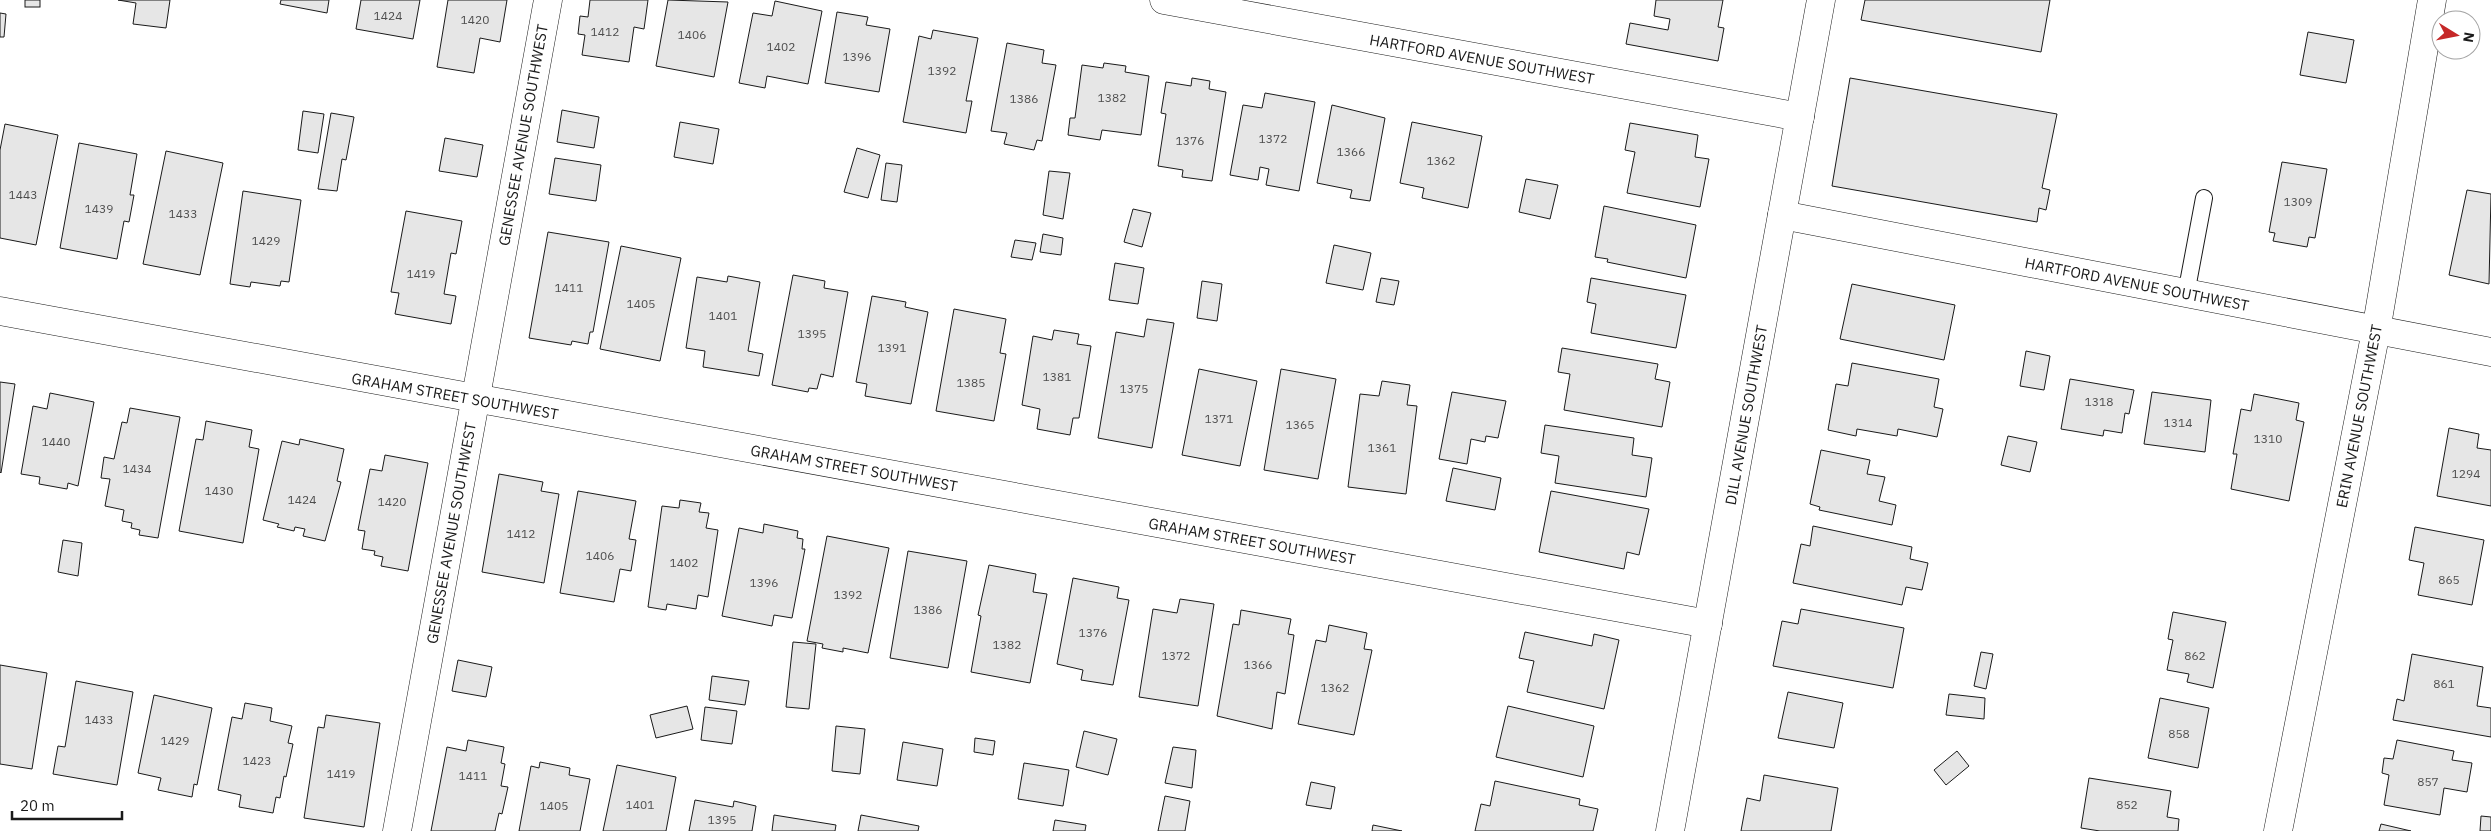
<svg xmlns="http://www.w3.org/2000/svg" width="2491" height="831" font-family="'IBM Plex Sans',sans-serif">
	<style>
		.building { fill: #e6e6e6; stroke: #1a1a1a }
		.lines { fill: none; stroke-linecap: round; stroke-linejoin: round }
		.service-casing { stroke: #1a1a1a; stroke-width: 18 }
		.minor-casing { stroke: #1a1a1a; stroke-width: 29 }
		.secondary-casing { stroke: #1a1a1a; stroke-width: 29 }
		.service { stroke: #fff; stroke-width: 16 }
		.minor { stroke: #fff; stroke-width: 28 }
		.secondary { stroke: #fff; stroke-width: 28 }
		.labels { text-anchor: middle; dominant-baseline: central; stroke-width: 4; stroke-linejoin: round; paint-order: stroke }
		.number-label { font-size: 12px; fill: #4d4d4d }
		.street-label { font-size: 15px; fill: #1a1a1a; stroke: #fff }
	</style>
	<rect width="100%" height="100%" fill="#fff"/>
	<g class="building">
		<rect x="25" y="0" width="15" height="7"/>
		<polygon points="118,0 170,0 166,28 133,24 136,3"/>
		<polygon points="281,0 329,0 327,13 280,4"/>
		<polygon points="361,0 420,0 413,39 356,29"/>
		<polygon points="448,0 507,0 500,42 480,38 474,73 437,67"/>
		<polygon points="590,0 648,0 644,29 634,27 629,62 582,55 585,35 578,34 580,16 588,17"/>
		<polygon points="668,0 728,2 714,77 656,66"/>
		<polygon points="1656,0 1723,0 1718,27 1724,28 1718,61 1626,44 1630,23 1668,30 1670,19 1654,16"/>
		<polygon points="1865,0 2050,0 2041,52 1861,20"/>
		<polygon points="775,1 822,11 808,84 767,76 765,88 739,83 753,13 772,16"/>
		<polygon points="837,12 868,17 866,25 890,29 879,92 825,83"/>
		<polygon points="0,13 6,14 4,37 0,37"/>
		<polygon points="933,30 978,38 966,101 972,101 966,133 903,122 919,36 931,39"/>
		<polygon points="2308,32 2354,40 2346,83 2300,75"/>
		<polygon points="1007,43 1044,50 1042,63 1056,65 1042,141 1037,140 1034,150 1004,144 1007,133 991,131"/>
		<polygon points="1104,63 1126,66 1125,72 1149,76 1141,135 1102,130 1100,140 1068,135 1070,118 1075,118 1082,65 1103,68"/>
		<polygon points="1192,78 1210,81 1209,89 1226,92 1212,181 1182,177 1183,170 1158,166 1166,114 1161,113 1166,82 1191,86"/>
		<polygon points="1850,78 2057,114 2042,188 2050,190 2046,210 2039,208 2037,222 1832,186"/>
		<polygon points="1265,93 1315,102 1299,191 1266,185 1269,169 1260,167 1258,180 1230,175 1243,105 1262,108"/>
		<polygon points="1332,105 1385,118 1370,201 1350,198 1352,190 1317,183"/>
		<polygon points="562,110 599,117 594,148 557,142"/>
		<polygon points="303,111 324,114 318,153 298,150"/>
		<polygon points="331,113 354,117 346,160 342,159 337,191 318,189"/>
		<polygon points="680,122 719,129 713,164 674,157"/>
		<polygon points="1412,122 1482,136 1468,208 1422,198 1424,188 1400,183"/>
		<polygon points="1630,123 1698,135 1695,157 1709,159 1700,207 1627,193 1635,152 1625,150"/>
		<polygon points="5,124 58,135 36,245 0,238 0,150"/>
		<polygon points="445,138 483,145 477,177 439,171"/>
		<polygon points="79,143 137,154 130,195 134,195 129,222 124,221 117,259 60,248"/>
		<polygon points="857,148 880,155 868,198 844,192"/>
		<polygon points="166,151 223,163 200,275 143,264"/>
		<polygon points="555,158 601,165 596,201 549,194"/>
		<polygon points="2282,162 2327,169 2315,238 2309,237 2307,247 2273,241 2275,233 2269,232"/>
		<polygon points="886,163 902,165 897,202 881,200"/>
		<polygon points="1049,171 1070,173 1063,219 1043,215"/>
		<polygon points="1526,179 1558,185 1550,219 1519,212"/>
		<polygon points="2467,190 2491,194 2489,284 2449,275"/>
		<polygon points="243,191 301,200 289,282 281,281 280,286 251,282 250,287 230,284"/>
		<polygon points="1604,206 1696,225 1686,278 1607,262 1608,259 1595,257"/>
		<polygon points="1133,209 1151,213 1142,247 1124,242"/>
		<polygon points="406,211 462,221 456,254 451,253 444,294 456,296 451,324 395,314 399,293 391,292"/>
		<polygon points="548,232 609,242 593,332 590,332 588,344 572,341 571,345 529,338"/>
		<polygon points="1043,234 1063,238 1061,255 1040,252"/>
		<polygon points="1015,240 1036,243 1032,260 1011,257"/>
		<polygon points="1334,245 1371,253 1363,290 1326,283"/>
		<polygon points="621,246 681,258 660,361 600,349"/>
		<polygon points="1115,263 1144,268 1138,304 1109,300"/>
		<polygon points="793,275 825,281 824,288 848,292 833,377 821,374 817,389 809,388 808,392 772,385"/>
		<polygon points="728,276 760,282 748,351 763,354 759,376 703,367 705,351 686,348 697,277 727,282"/>
		<polygon points="1381,278 1399,281 1394,305 1376,302"/>
		<polygon points="1591,278 1686,295 1676,348 1591,333 1596,304 1587,302"/>
		<polygon points="1202,281 1222,284 1217,321 1197,318"/>
		<polygon points="1852,284 1955,305 1944,360 1840,339"/>
		<polygon points="872,296 906,302 905,307 928,312 911,404 865,396 867,384 856,382"/>
		<polygon points="954,309 1006,319 1000,353 1006,354 994,421 936,411"/>
		<polygon points="1147,319 1174,323 1152,448 1098,438 1116,332 1144,337"/>
		<polygon points="1054,330 1079,334 1077,344 1091,346 1079,418 1073,418 1070,435 1037,429 1040,409 1022,405 1033,336 1052,340"/>
		<polygon points="1562,348 1658,364 1655,379 1670,382 1662,427 1564,410 1570,374 1558,372"/>
		<polygon points="2026,351 2050,356 2044,390 2020,386"/>
		<polygon points="1852,363 1939,379 1934,407 1943,409 1937,437 1898,429 1897,436 1857,429 1856,436 1828,430 1836,384 1848,386"/>
		<polygon points="1199,369 1257,381 1240,466 1182,455"/>
		<polygon points="1281,369 1336,379 1318,479 1264,470"/>
		<polygon points="2070,379 2134,390 2129,414 2125,413 2122,433 2104,430 2103,436 2061,429"/>
		<polygon points="1382,381 1410,385 1407,405 1417,406 1406,494 1348,487 1360,394 1379,396"/>
		<polygon points="0,382 15,384 1,473 0,472"/>
		<polygon points="1452,392 1506,401 1498,438 1486,436 1485,442 1471,439 1467,464 1439,459"/>
		<polygon points="2152,392 2211,400 2205,452 2144,444"/>
		<polygon points="50,393 94,402 78,486 68,483 67,489 39,484 40,477 21,474 33,406 47,409"/>
		<polygon points="2254,394 2299,403 2296,420 2304,422 2289,501 2231,489 2237,454 2233,454 2241,409 2251,411"/>
		<polygon points="130,408 180,417 158,538 139,535 140,530 131,528 132,523 122,521 124,510 105,506 110,479 101,478 104,457 114,459 122,422 127,423"/>
		<polygon points="206,421 252,430 249,447 259,449 243,543 179,531 196,439 203,440"/>
		<polygon points="1545,425 1634,438 1632,455 1652,458 1646,497 1555,483 1559,456 1541,453"/>
		<polygon points="2449,428 2479,434 2477,448 2491,450 2491,506 2437,496"/>
		<polygon points="2008,436 2037,442 2030,472 2001,465"/>
		<polygon points="300,439 344,449 337,481 341,482 325,541 303,536 305,529 295,527 294,531 277,527 279,524 263,520 282,441 299,445"/>
		<polygon points="1821,450 1870,460 1867,474 1885,477 1879,501 1896,505 1892,525 1819,510 1820,507 1810,504"/>
		<polygon points="385,455 428,463 408,571 381,566 383,557 374,555 375,551 362,549 365,531 358,530 370,469 382,471"/>
		<polygon points="1453,468 1501,478 1495,510 1446,501"/>
		<polygon points="499,474 543,482 541,491 559,494 544,583 482,572"/>
		<polygon points="578,491 636,501 629,539 636,540 631,571 620,569 614,602 560,593"/>
		<polygon points="1551,491 1649,509 1639,555 1627,552 1624,569 1539,552"/>
		<polygon points="680,500 701,503 699,512 709,513 706,528 718,530 708,597 698,595 696,609 667,604 666,610 648,607 662,506 679,508"/>
		<polygon points="764,524 798,531 797,538 803,539 802,549 805,549 792,618 774,615 772,626 722,616 739,528 763,533"/>
		<polygon points="1813,526 1912,547 1910,559 1928,563 1922,590 1906,587 1902,605 1793,583 1801,544 1810,546"/>
		<polygon points="2415,527 2484,540 2472,605 2418,595 2424,563 2409,560"/>
		<polygon points="827,536 889,548 868,653 843,648 843,652 822,648 823,644 807,641"/>
		<polygon points="63,540 82,543 78,576 58,572"/>
		<polygon points="908,551 967,561 948,668 890,658"/>
		<polygon points="989,565 1036,574 1033,592 1047,594 1030,683 971,672 981,616 978,615"/>
		<polygon points="1073,578 1119,587 1117,598 1129,600 1113,685 1081,680 1083,670 1057,664"/>
		<polygon points="1180,599 1214,604 1198,706 1139,697 1153,609 1177,613"/>
		<polygon points="1801,609 1904,628 1893,688 1773,666 1782,621 1798,624"/>
		<polygon points="1241,610 1291,619 1288,634 1294,635 1285,694 1277,692 1272,729 1217,716 1233,624 1239,625"/>
		<polygon points="2173,612 2226,622 2213,688 2187,682 2189,674 2167,670 2173,640 2168,639"/>
		<polygon points="1329,625 1367,633 1364,649 1372,650 1354,735 1298,724 1316,640 1326,642"/>
		<polygon points="1525,632 1592,646 1594,634 1619,640 1604,709 1527,692 1534,661 1519,658"/>
		<polygon points="793,642 816,644 809,709 786,707"/>
		<polygon points="1981,652 1993,654 1986,689 1974,686"/>
		<polygon points="2412,654 2483,667 2477,706 2491,708 2491,737 2393,720 2397,699 2404,701"/>
		<polygon points="458,660 492,667 486,697 452,691"/>
		<polygon points="0,665 47,673 32,769 0,764"/>
		<polygon points="712,676 749,681 745,705 709,700"/>
		<polygon points="76,681 133,692 117,785 53,774 58,746 65,747"/>
		<polygon points="1788,692 1843,703 1834,748 1778,738"/>
		<polygon points="1949,694 1985,698 1984,719 1946,715"/>
		<polygon points="154,695 212,708 197,785 194,784 192,797 158,790 161,778 138,773"/>
		<polygon points="2160,698 2209,708 2198,768 2148,758"/>
		<polygon points="245,703 272,708 270,721 292,726 288,743 293,744 286,777 284,776 280,798 276,797 273,813 239,807 241,795 218,790 232,717 242,719"/>
		<polygon points="687,706 693,729 656,738 650,715"/>
		<polygon points="1508,706 1594,726 1583,777 1496,757"/>
		<polygon points="705,707 737,711 732,744 701,740"/>
		<polygon points="326,715 380,723 364,827 304,818 318,727 324,728"/>
		<polygon points="836,726 865,729 860,774 832,771"/>
		<polygon points="1084,731 1117,739 1108,775 1076,767"/>
		<polygon points="975,738 995,741 993,755 974,752"/>
		<polygon points="468,740 504,747 501,763 505,764 501,786 508,787 502,814 499,813 495,831 431,831 447,747 466,751"/>
		<polygon points="2397,740 2454,751 2452,760 2472,763 2467,792 2444,788 2440,815 2384,805 2389,775 2382,773 2384,758 2393,759"/>
		<polygon points="903,742 943,749 937,786 897,780"/>
		<polygon points="1173,747 1196,750 1192,788 1165,783"/>
		<polygon points="1957,751 1969,766 1946,785 1934,770"/>
		<polygon points="540,762 570,768 569,775 590,779 580,831 519,831 531,766 539,768"/>
		<polygon points="1024,763 1069,770 1063,806 1018,799"/>
		<polygon points="617,765 676,777 666,831 603,831"/>
		<polygon points="1764,775 1838,788 1831,831 1741,831 1747,798 1760,801"/>
		<polygon points="2089,778 2171,791 2167,817 2179,819 2178,831 2100,831 2081,828"/>
		<polygon points="1495,781 1580,799 1579,805 1598,809 1593,831 1475,831 1481,804 1490,806"/>
		<polygon points="1311,782 1335,787 1331,809 1306,805"/>
		<polygon points="1165,796 1190,801 1185,831 1158,831"/>
		<polygon points="695,800 733,807 734,801 756,806 752,831 689,831"/>
		<polygon points="774,815 836,825 835,831 772,831"/>
		<polygon points="861,815 919,826 918,831 858,831"/>
		<polygon points="2481,816 2491,817 2491,831 2480,831"/>
		<polygon points="1055,820 1086,825 1085,831 1053,831"/>
		<polygon points="2381,824 2411,831 2379,831"/>
		<polygon points="1373,825 1402,831 1372,831"/>
	</g>
	<g class="lines">
		<g class="service-casing">
			<polyline id="service" points="2186,294 2204,198"/>
		</g>
		<g class="minor-casing">
			<g id="minor">
				<polyline points="1164,0 1800,117"/>
				<polyline points="1782,215 2491,352"/>
				<polyline points="0,311 1708,624"/>
				<polyline points="397,831 548,0"/>
				<polyline points="2278,831 2376,331 2432,0"/>
			</g>
		</g>
		<g class="secondary-casing">
			<polyline id="secondary" points="1670,831 1821,0"/>
		</g>
		<use href="#service" class="service"/>
		<use href="#minor" class="minor"/>
		<use href="#secondary" class="secondary"/>
	</g>
	<g class="labels">
		<g class="number-label">
			<text x="388" y="15">1424</text>
			<text x="475" y="19">1420</text>
			<text x="605" y="31">1412</text>
			<text x="692" y="34">1406</text>
			<text x="781" y="46">1402</text>
			<text x="857" y="56">1396</text>
			<text x="942" y="70">1392</text>
			<text x="1112" y="97">1382</text>
			<text x="1024" y="98">1386</text>
			<text x="1273" y="138">1372</text>
			<text x="1190" y="140">1376</text>
			<text x="1351" y="151">1366</text>
			<text x="1441" y="160">1362</text>
			<text x="23" y="194">1443</text>
			<text x="2298" y="201">1309</text>
			<text x="99" y="208">1439</text>
			<text x="183" y="213">1433</text>
			<text x="266" y="240">1429</text>
			<text x="421" y="273">1419</text>
			<text x="569" y="287">1411</text>
			<text x="641" y="303">1405</text>
			<text x="723" y="315">1401</text>
			<text x="812" y="333">1395</text>
			<text x="892" y="347">1391</text>
			<text x="1057" y="376">1381</text>
			<text x="971" y="382">1385</text>
			<text x="1134" y="388">1375</text>
			<text x="2099" y="401">1318</text>
			<text x="1219" y="418">1371</text>
			<text x="2178" y="422">1314</text>
			<text x="1300" y="424">1365</text>
			<text x="2268" y="438">1310</text>
			<text x="56" y="441">1440</text>
			<text x="1382" y="447">1361</text>
			<text x="137" y="468">1434</text>
			<text x="2466" y="473">1294</text>
			<text x="219" y="490">1430</text>
			<text x="302" y="499">1424</text>
			<text x="392" y="501">1420</text>
			<text x="521" y="533">1412</text>
			<text x="600" y="555">1406</text>
			<text x="684" y="562">1402</text>
			<text x="2449" y="579">865</text>
			<text x="764" y="582">1396</text>
			<text x="848" y="594">1392</text>
			<text x="928" y="609">1386</text>
			<text x="1093" y="632">1376</text>
			<text x="1007" y="644">1382</text>
			<text x="1176" y="655">1372</text>
			<text x="2195" y="655">862</text>
			<text x="1258" y="664">1366</text>
			<text x="2444" y="683">861</text>
			<text x="1335" y="687">1362</text>
			<text x="99" y="719">1433</text>
			<text x="2179" y="733">858</text>
			<text x="175" y="740">1429</text>
			<text x="257" y="760">1423</text>
			<text x="341" y="773">1419</text>
			<text x="473" y="775">1411</text>
			<text x="2428" y="781">857</text>
			<text x="640" y="804">1401</text>
			<text x="2127" y="804">852</text>
			<text x="554" y="805">1405</text>
			<text x="722" y="819">1395</text>
		</g>
		<g class="street-label">
			<text transform="translate(1482 59) rotate(10)">HARTFORD AVENUE SOUTHWEST</text>
			<text transform="translate(523 135) rotate(-80)">GENESSEE AVENUE SOUTHWEST</text>
			<text transform="translate(2137 284) rotate(11)">HARTFORD AVENUE SOUTHWEST</text>
			<text transform="translate(455 396) rotate(10)">GRAHAM STREET SOUTHWEST</text>
			<text transform="translate(1746 415) rotate(-80)">DILL AVENUE SOUTHWEST</text>
			<text transform="translate(2359 416) rotate(-79)">ERIN AVENUE SOUTHWEST</text>
			<text transform="translate(854 468) rotate(10)">GRAHAM STREET SOUTHWEST</text>
			<text transform="translate(451 533) rotate(-80)">GENESSEE AVENUE SOUTHWEST</text>
			<text transform="translate(1252 541) rotate(10)">GRAHAM STREET SOUTHWEST</text>
		</g>
	</g>
	<g transform="translate(2456 35) rotate(100)"><circle r="24" fill="#ffffff" stroke="#a3a3a3"/>
	<path d="M0-4L9 19L0 12L-9 19Z" fill="#c62828"/>
	<text y="-8" font-size="14" font-weight="bold" text-anchor="middle" fill="#1a1a1a">N</text>
	</g>
	<path d="M12 811v8h110v-8" fill="none" stroke="#1a1a1a" stroke-width="2.5"/>
	<text x="20" y="811" font-size="15" fill="#1a1a1a" stroke="#ffffff" stroke-width="4" paint-order="stroke">20 m</text>
</svg>
